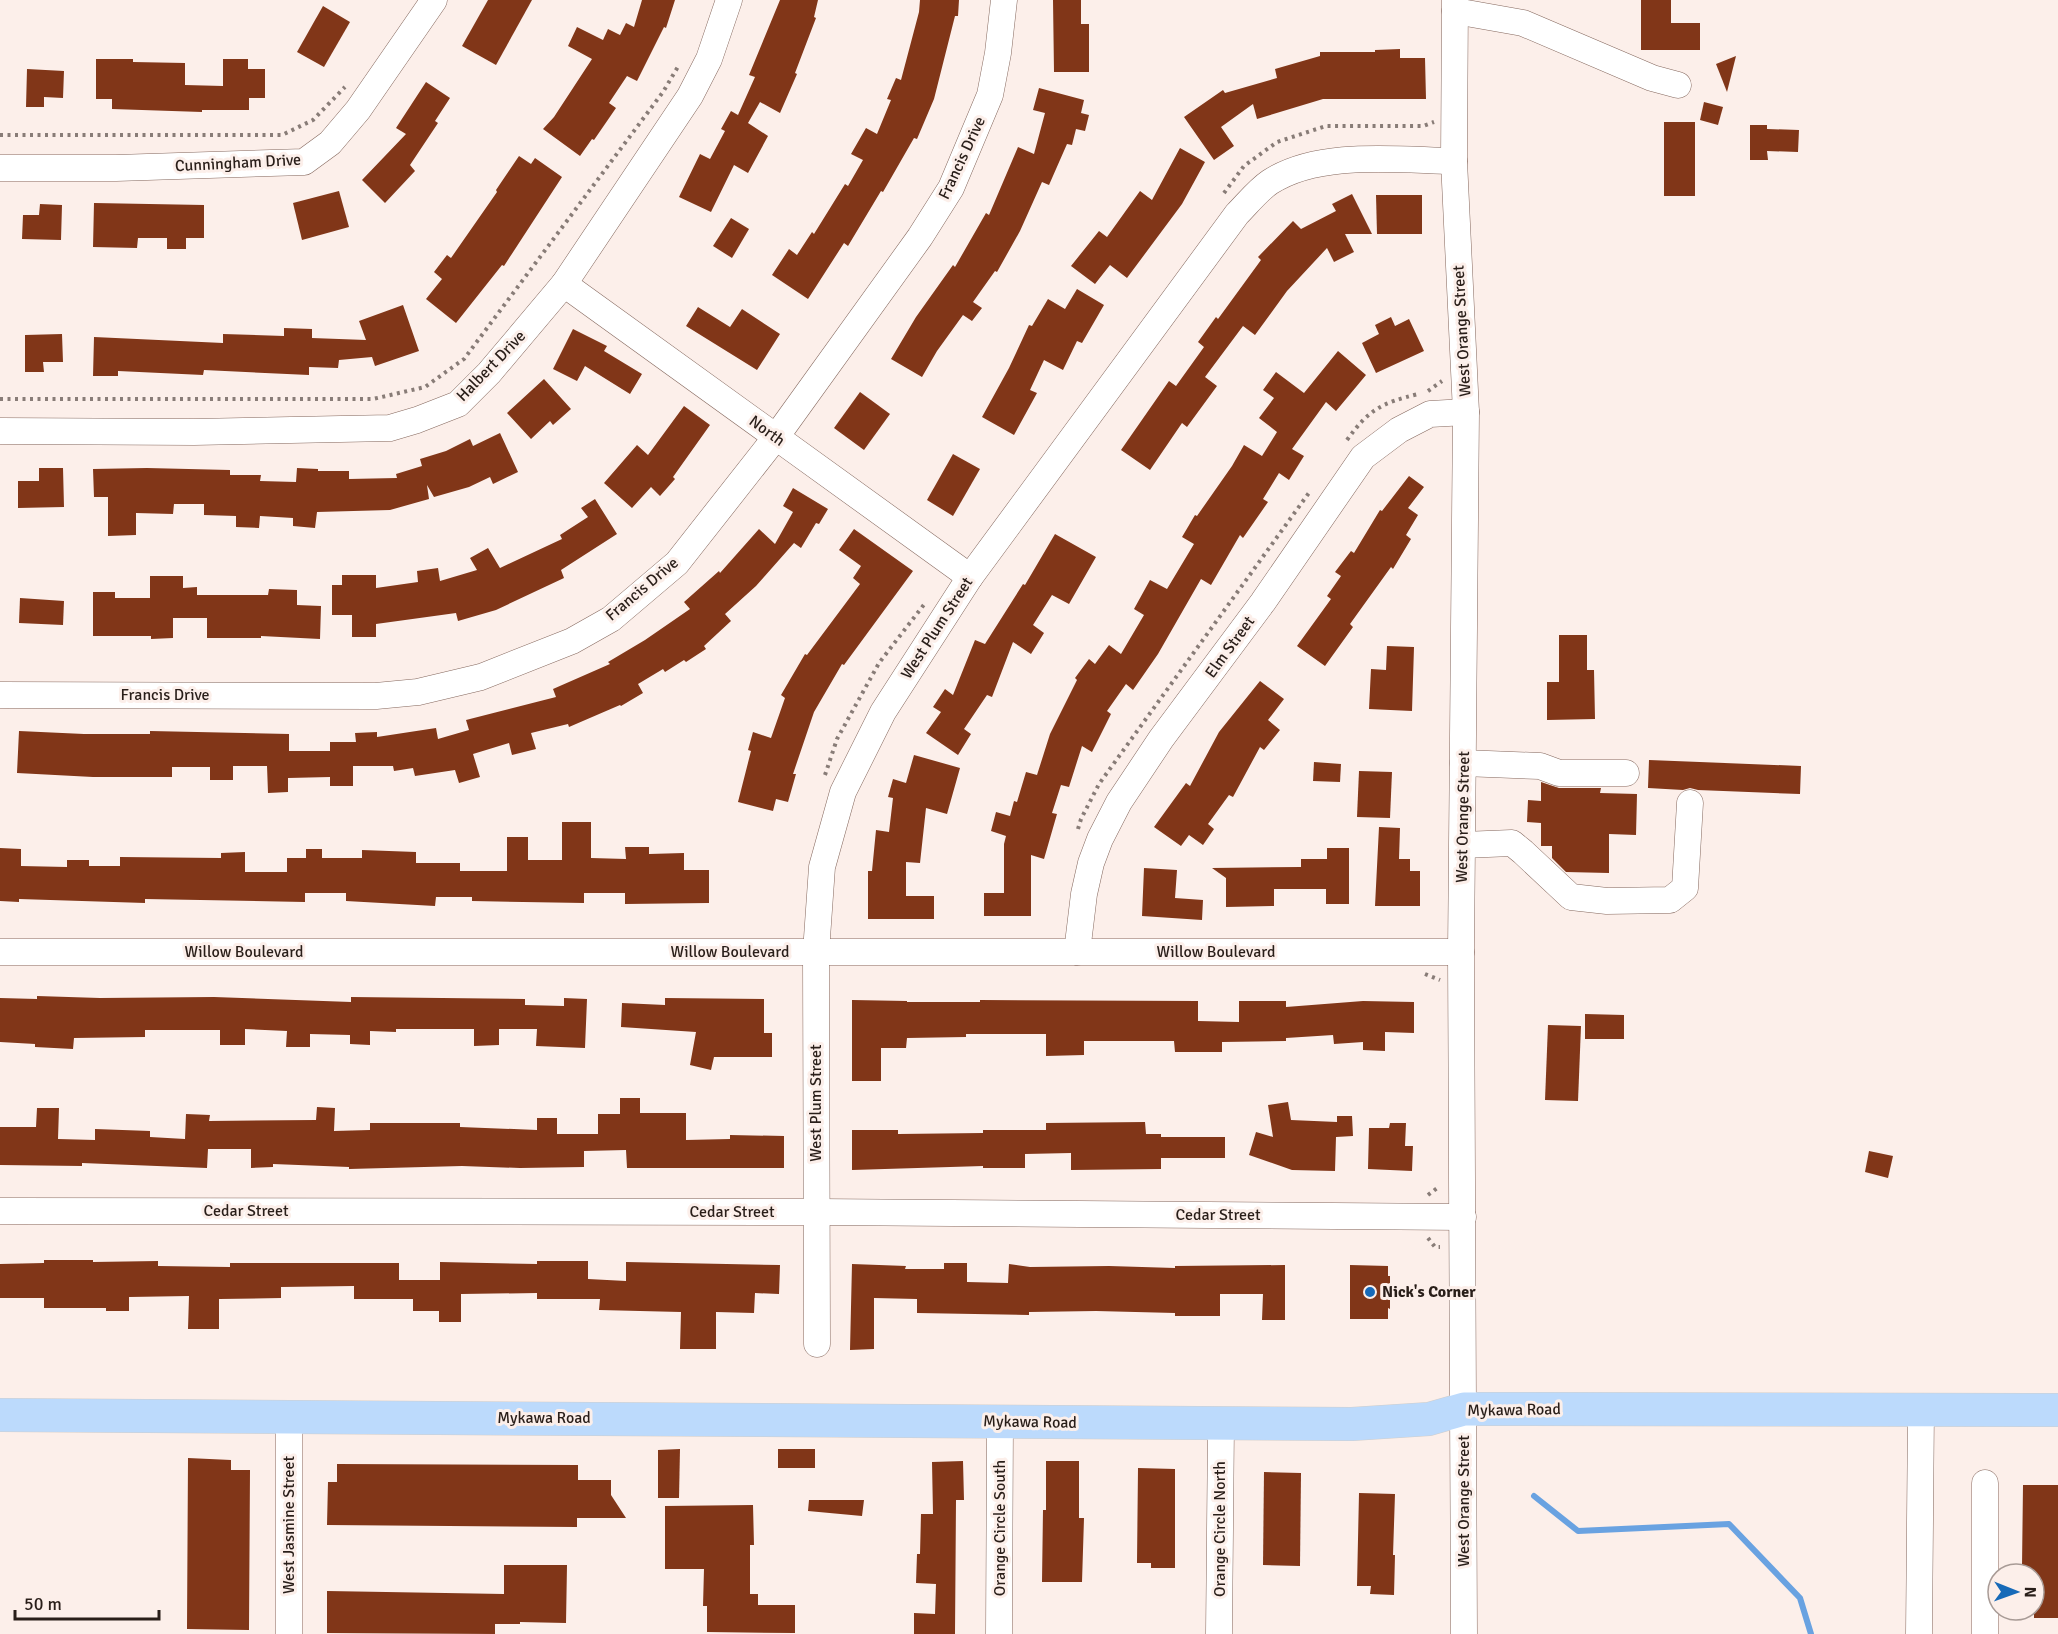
<svg xmlns="http://www.w3.org/2000/svg" width="2058" height="1634" font-family="Signika,sans-serif">
	<style>
		.lines { fill: none; stroke-linecap: round; stroke-linejoin: round }
		.stream { stroke: #69a2e1; stroke-width: 6 }
		.building { fill: #813618 }
		.minor-casing { stroke: #85685e; stroke-width: 27 }
		.major-casing { stroke: #d0cecc; stroke-width: 34 }
		.path { stroke: #887c77; stroke-width: 4; stroke-dasharray: 3 4.5; stroke-linecap: butt }
		.minor { stroke: #fff; stroke-width: 26 }
		.major { stroke: #bcdafc; stroke-width: 33 }
		.poi-dot { fill: #176ab8; stroke: #fcefea; stroke-width: 2 }
		.labels { text-anchor: middle; dominant-baseline: central; stroke-width: 6; stroke-linejoin: round; paint-order: stroke }
		.street-label { font-size: 16px; fill: #291e19; stroke: #fcefea }
		.poi-label { font-size: 16px; font-weight: bold; fill: #291e19; stroke: #fcefea; text-anchor: start }
	</style>
	<rect width="100%" height="100%" fill="#fcefea"/>
	<g class="lines">
		<polyline class="stream" points="1534,1496 1578,1531 1729,1524 1800,1598 1811,1634"/>
	</g>
	<g class="building">
		<polygon points="488,0 532,0 496,65 462,46"/>
		<polygon points="642,0 675,0 666,28 664,27 637,81 627,76 609,103 616,108 594,140 592,139 580,156 543,129 554,117 592,59 568,46 577,27 603,40 608,29 620,35 626,23 634,27"/>
		<polygon points="780,0 818,0 814,17 816,18 795,73 797,74 780,113 760,102 748,123 768,136 748,173 734,165 711,212 679,197 700,154 710,159 725,131 721,129 731,111 738,115 755,77 749,75"/>
		<polygon points="920,0 959,0 958,16 955,16 934,99 917,139 914,138 883,192 881,191 848,246 844,243 808,299 772,275 789,249 797,255 812,232 814,234 845,184 848,186 863,160 851,154 866,128 877,134 891,100 887,99 896,78 901,80 919,12"/>
		<polygon points="1053,0 1081,0 1081,24 1089,24 1089,72 1054,72"/>
		<polygon points="1641,0 1671,0 1671,23 1700,23 1700,50 1641,50"/>
		<polygon points="323,6 350,22 324,67 297,52"/>
		<polygon points="1400,49 1400,58 1425,58 1426,99 1323,99 1257,119 1253,104 1221,127 1234,146 1214,160 1184,117 1223,90 1225,93 1277,78 1275,69 1320,56 1320,52 1375,52 1375,50"/>
		<polygon points="1736,56 1727,92 1716,64"/>
		<polygon points="96,59 133,59 133,62 185,63 185,85 223,86 223,59 248,59 248,69 265,69 265,98 249,98 249,110 202,110 202,112 112,109 112,99 96,99"/>
		<polygon points="27,69 64,71 63,98 44,97 44,107 26,107"/>
		<polygon points="426,82 450,98 435,121 438,123 410,165 415,171 385,203 362,180 406,134 396,128"/>
		<polygon points="1039,88 1084,100 1081,113 1089,115 1085,131 1076,129 1072,145 1067,144 1049,185 1042,182 1020,231 997,272 995,271 973,302 982,308 972,321 963,315 937,351 922,377 891,359 916,317 953,265 955,267 986,213 989,215 1018,147 1034,154 1045,113 1033,110"/>
		<polygon points="1704,102 1723,107 1718,125 1700,120"/>
		<rect x="1664" y="122" width="31" height="74"/>
		<polygon points="1750,125 1767,125 1767,129 1799,130 1798,152 1767,151 1768,160 1750,160"/>
		<polygon points="1180,148 1205,162 1182,204 1127,278 1110,265 1095,284 1071,266 1099,231 1107,237 1140,191 1152,200"/>
		<polygon points="519,156 531,164 535,158 562,177 504,266 502,265 456,323 426,299 442,279 434,272 447,255 451,258 497,192 496,190"/>
		<polygon points="339,191 349,227 302,240 293,203"/>
		<polygon points="1352,194 1372,234 1345,234 1354,252 1334,262 1327,248 1287,291 1255,335 1243,326 1205,377 1217,386 1187,427 1182,423 1150,470 1121,450 1169,381 1176,386 1204,347 1198,342 1216,317 1218,319 1261,260 1258,257 1293,221 1301,229 1336,211 1332,204"/>
		<polygon points="1376,195 1422,195 1422,234 1377,234"/>
		<polygon points="94,203 204,205 204,238 186,238 186,249 167,249 167,238 138,238 137,248 93,247"/>
		<polygon points="40,204 62,205 61,240 22,239 23,215 39,215"/>
		<polygon points="731,218 749,229 732,258 713,246"/>
		<polygon points="1077,289 1104,305 1082,343 1077,341 1063,370 1044,360 1030,390 1037,393 1014,435 982,417 1009,368 1029,325 1032,326 1048,299 1065,309"/>
		<polygon points="403,305 419,351 375,366 372,357 339,360 338,368 309,367 309,375 204,370 203,375 118,371 118,376 93,376 94,337 223,343 223,334 284,336 284,328 312,329 312,338 366,340 359,321"/>
		<polygon points="698,307 730,327 742,309 780,334 757,370 686,326"/>
		<polygon points="1391,317 1395,326 1409,319 1424,351 1376,373 1362,343 1379,334 1375,325"/>
		<polygon points="573,329 607,346 604,351 642,374 630,394 585,366 577,381 553,369"/>
		<polygon points="62,334 63,362 43,362 44,372 25,372 25,335"/>
		<polygon points="1338,351 1366,375 1336,411 1326,402 1292,449 1304,456 1289,480 1279,473 1263,499 1268,502 1243,538 1240,535 1211,585 1201,579 1158,654 1133,690 1126,684 1107,711 1111,714 1092,752 1082,746 1069,787 1061,785 1052,813 1057,814 1044,859 1031,855 1031,916 984,916 984,893 1004,893 1004,844 1006,836 991,831 996,812 1010,816 1014,801 1017,802 1026,772 1037,775 1050,734 1077,680 1075,678 1089,659 1095,664 1109,645 1121,654 1144,615 1134,609 1150,580 1167,589 1194,544 1182,537 1195,515 1197,516 1232,466 1244,445 1262,456 1277,432 1259,418 1274,398 1263,390 1276,372 1304,393"/>
		<polygon points="544,379 571,409 553,425 550,421 531,439 507,413"/>
		<polygon points="860,392 890,414 864,450 834,428"/>
		<polygon points="684,406 710,425 673,477 675,479 660,496 651,487 632,508 604,483 637,445 648,455"/>
		<polygon points="500,433 518,472 493,484 490,477 469,487 434,497 427,485 429,499 390,510 317,512 315,528 293,526 293,518 260,516 259,528 236,527 236,516 204,515 204,504 174,504 173,514 136,513 136,535 108,536 108,497 94,497 93,469 147,468 230,470 230,475 261,475 260,481 296,482 297,468 318,469 318,471 349,471 349,479 397,478 396,474 422,466 420,459 446,451 470,439 473,446"/>
		<polygon points="953,454 980,469 953,516 927,500"/>
		<polygon points="39,468 63,468 64,507 18,508 18,481 39,481"/>
		<polygon points="1409,476 1424,487 1408,508 1418,515 1406,535 1411,539 1393,569 1391,567 1350,624 1353,627 1325,666 1297,646 1331,599 1327,596 1341,576 1335,572 1351,551 1354,553 1380,510 1382,511"/>
		<polygon points="793,488 828,509 819,524 816,523 801,548 794,543 756,586 725,614 731,621 704,646 706,649 686,662 684,660 665,672 663,669 638,684 643,693 621,706 620,705 569,727 568,724 531,733 536,749 512,755 509,743 473,754 480,777 459,783 455,770 415,776 413,768 394,771 393,766 353,766 353,786 330,786 330,777 288,778 288,792 268,793 267,766 233,766 233,780 210,780 210,767 172,767 172,777 93,777 17,773 19,731 84,734 150,734 150,731 289,734 289,751 330,751 330,742 356,742 355,733 377,732 377,737 436,728 438,739 469,730 466,720 556,697 553,689 610,664 608,662 645,640 690,609 684,602 719,571 720,573 759,529 775,544 793,512 783,506"/>
		<polygon points="595,499 617,534 561,570 564,578 496,610 458,621 456,613 376,624 376,637 352,637 352,615 332,615 332,585 342,585 342,575 376,575 376,588 418,582 417,571 438,568 440,581 477,570 470,558 488,548 500,568 562,539 560,535 588,517 581,508"/>
		<polygon points="854,529 913,571 844,665 842,664 814,712 793,774 796,774 788,802 776,799 773,811 738,802 751,751 748,750 753,732 771,738 785,698 781,695 805,654 807,655 860,584 853,578 861,566 839,550"/>
		<polygon points="1055,534 1096,557 1069,604 1052,595 1033,625 1044,633 1031,654 1013,642 992,697 987,695 964,729 971,734 958,755 926,733 941,712 933,707 945,689 953,695 975,640 985,644 1023,584 1025,585"/>
		<polygon points="150,576 183,576 183,588 197,587 197,595 268,595 269,589 297,590 297,605 321,606 320,639 261,636 261,638 207,638 207,618 173,618 173,638 151,639 151,636 93,636 93,592 115,592 115,598 150,598"/>
		<polygon points="20,598 64,601 63,625 19,623"/>
		<polygon points="1559,635 1587,635 1587,670 1594,670 1595,719 1547,720 1547,682 1559,682"/>
		<polygon points="1387,646 1414,647 1412,711 1369,709 1371,669 1386,670"/>
		<polygon points="1260,681 1284,699 1268,720 1280,730 1264,750 1260,747 1233,797 1229,795 1208,824 1214,829 1203,845 1189,835 1181,846 1154,827 1186,783 1190,786 1219,732"/>
		<polygon points="914,755 960,768 947,814 926,808 920,863 906,862 906,896 934,896 934,919 868,919 868,871 872,871 876,830 889,832 893,798 888,797 893,779 906,783"/>
		<polygon points="1649,760 1801,766 1800,794 1698,790 1690,788 1683,790 1648,788"/>
		<polygon points="1314,762 1341,764 1340,782 1313,781"/>
		<polygon points="1359,771 1392,772 1390,818 1357,817"/>
		<polygon points="1541,782 1559,788 1601,788 1600,793 1637,794 1636,835 1609,834 1609,873 1566,872 1552,858 1552,846 1541,846 1541,823 1527,822 1528,800 1541,801"/>
		<polygon points="562,822 591,822 591,858 626,859 625,847 649,847 649,854 684,853 684,870 709,870 709,903 625,904 625,893 584,893 584,903 472,901 472,897 436,897 435,906 346,901 346,893 305,893 305,902 145,899 145,903 19,899 19,902 0,901 0,848 21,849 21,866 67,867 67,860 89,860 89,866 120,866 120,857 221,858 221,853 245,852 245,872 287,872 287,858 306,858 306,849 322,849 322,858 362,858 362,850 416,852 416,863 460,863 460,871 507,871 507,837 528,837 528,860 562,860"/>
		<polygon points="1379,827 1400,828 1399,859 1410,859 1410,871 1420,871 1420,906 1375,906"/>
		<polygon points="1327,848 1349,848 1349,904 1326,904 1326,889 1274,889 1274,906 1226,907 1226,878 1212,868 1301,867 1301,859 1327,859"/>
		<polygon points="1144,868 1177,870 1175,898 1203,900 1202,920 1142,916"/>
		<polygon points="37,996 100,998 214,997 351,1002 351,997 525,999 525,1005 564,1006 564,998 587,999 585,1048 536,1046 537,1029 499,1029 499,1045 474,1046 474,1029 396,1029 396,1032 370,1031 370,1045 350,1044 350,1035 310,1034 310,1047 286,1047 287,1031 245,1029 245,1045 220,1045 220,1030 145,1030 145,1037 74,1038 73,1049 35,1047 35,1044 0,1042 0,998 37,999"/>
		<polygon points="665,998 764,999 764,1033 772,1033 772,1057 714,1057 711,1070 690,1065 696,1032 621,1027 622,1003 665,1005"/>
		<polygon points="852,1000 907,1001 907,1002 980,1002 980,1000 1198,1001 1198,1021 1239,1022 1239,1001 1286,1001 1286,1007 1363,1001 1414,1002 1414,1033 1385,1032 1385,1051 1363,1050 1363,1042 1334,1044 1333,1035 1286,1038 1286,1041 1222,1042 1222,1052 1175,1052 1174,1041 1084,1041 1084,1055 1046,1056 1046,1034 966,1034 966,1037 907,1038 906,1048 881,1048 881,1081 852,1081"/>
		<polygon points="1585,1014 1624,1015 1624,1039 1585,1039"/>
		<polygon points="1548,1025 1581,1026 1578,1101 1545,1100"/>
		<polygon points="620,1098 640,1098 640,1113 686,1113 686,1140 730,1139 730,1135 784,1136 784,1168 627,1168 626,1150 584,1151 584,1167 520,1168 462,1166 349,1169 349,1167 273,1164 273,1167 251,1168 251,1149 208,1149 207,1168 82,1163 82,1166 0,1165 0,1127 36,1127 37,1108 59,1108 58,1139 95,1140 95,1129 150,1131 150,1137 185,1139 186,1114 210,1115 209,1121 316,1120 317,1107 335,1108 334,1131 370,1130 370,1123 460,1123 460,1127 537,1130 537,1118 557,1118 557,1134 598,1134 598,1114 620,1114"/>
		<polygon points="1288,1102 1291,1120 1337,1122 1337,1116 1352,1116 1353,1136 1336,1137 1335,1171 1292,1170 1249,1155 1256,1132 1273,1137 1268,1105"/>
		<polygon points="1145,1122 1146,1134 1161,1134 1161,1137 1225,1137 1225,1158 1161,1158 1161,1169 1071,1170 1071,1153 1025,1154 1025,1168 983,1168 983,1166 852,1170 852,1130 898,1130 898,1134 983,1133 983,1130 1046,1130 1046,1123"/>
		<polygon points="1390,1123 1406,1123 1405,1146 1413,1146 1412,1171 1368,1169 1369,1128 1389,1128"/>
		<polygon points="1869,1151 1893,1156 1888,1178 1865,1172"/>
		<polygon points="44,1260 93,1260 93,1262 158,1261 158,1266 230,1267 230,1263 399,1263 399,1280 440,1280 440,1262 537,1264 537,1261 588,1261 588,1279 626,1281 626,1262 780,1265 779,1294 755,1293 754,1313 716,1312 716,1349 680,1349 681,1312 599,1310 600,1299 537,1299 537,1293 461,1294 461,1322 439,1322 439,1311 413,1311 413,1299 354,1299 354,1286 281,1287 281,1298 219,1299 219,1329 188,1329 189,1296 129,1297 129,1311 106,1311 106,1308 44,1308 44,1298 0,1298 0,1264 44,1263"/>
		<polygon points="944,1263 967,1263 967,1282 1008,1283 1009,1264 1030,1267 1109,1266 1175,1268 1175,1266 1285,1265 1285,1320 1262,1320 1263,1294 1220,1294 1220,1316 1175,1316 1175,1313 1096,1311 1029,1312 1029,1315 917,1313 917,1299 874,1298 874,1349 850,1350 852,1264 906,1266 905,1269 944,1269"/>
		<polygon points="1350,1265 1388,1266 1388,1276 1390,1276 1390,1309 1388,1308 1388,1319 1350,1319"/>
		<polygon points="680,1449 679,1498 658,1498 658,1450"/>
		<rect x="778" y="1449" width="37" height="19"/>
		<polygon points="188,1458 231,1460 231,1470 250,1470 249,1630 187,1629"/>
		<polygon points="963,1461 964,1500 956,1500 955,1634 914,1634 914,1613 935,1614 936,1584 916,1583 917,1554 920,1554 921,1514 933,1514 932,1462"/>
		<polygon points="1046,1461 1079,1461 1079,1518 1084,1518 1082,1582 1042,1582 1043,1510 1046,1510"/>
		<polygon points="337,1464 578,1465 578,1480 611,1480 611,1495 626,1518 577,1518 577,1527 327,1525 328,1482 337,1482"/>
		<polygon points="1138,1468 1175,1469 1175,1568 1151,1568 1151,1563 1137,1563"/>
		<polygon points="1264,1472 1301,1473 1300,1566 1263,1565"/>
		<polygon points="2023,1485 2058,1485 2058,1618 2034,1618 2034,1574 2028,1574 2028,1567 2022,1567"/>
		<polygon points="1359,1493 1395,1494 1393,1555 1395,1555 1394,1595 1370,1594 1371,1586 1357,1586"/>
		<polygon points="809,1500 864,1500 862,1516 808,1511"/>
		<polygon points="753,1505 754,1545 750,1545 750,1594 758,1594 758,1605 795,1605 795,1633 707,1632 707,1606 703,1606 704,1569 665,1569 665,1506"/>
		<polygon points="504,1565 567,1565 566,1623 520,1622 520,1624 495,1624 495,1634 327,1633 327,1591 504,1594"/>
	</g>
	<g class="lines">
		<g class="minor-casing">
			<g id="minor">
				<polyline points="1455,0 1454,161 1466,412 1461,952 1464,1634"/>
				<polyline points="1455,11 1523,23 1652,78 1678,85"/>
				<polyline points="0,168 116,168 304,162 330,143 358,110 434,0"/>
				<polyline points="564,284 970,577"/>
				<polyline points="0,431 194,432 390,428 417,420 458,404 489,373 564,284 690,96 709,59 729,0"/>
				<polyline points="0,695 376,696 418,692 481,677 572,641 611,619 677,563 776,437 920,237 951,188 990,95 998,53 1004,0"/>
				<polyline points="1463,763 1540,766 1559,773 1626,773"/>
				<polyline points="1463,845 1512,843 1523,852 1571,897 1607,901 1670,900 1685,888 1690,803"/>
				<polyline points="0,952 1461,952"/>
				<polyline points="1077,952 1084,894 1091,863 1100,839 1119,802 1161,739 1263,602 1363,457 1399,430 1430,414 1466,412"/>
				<polyline points="0,1211 817,1212 1463,1217"/>
				<path d="M 817,1344 L 816,952 L 822,867 L 843,792 L 883,712 L 970,577 L 1237,214 C 1247,204 1258,190 1270,182 C 1319,150 1397,160 1454,161"/>
				<polyline points="1985,1483 1985,1634"/>
				<polyline points="289,1634 289,1417"/>
				<polyline points="999,1634 1000,1421"/>
				<polyline points="1219,1634 1221,1425"/>
				<polyline points="1919,1634 1921,1410"/>
			</g>
		</g>
		<g class="major-casing">
			<polyline id="major" points="0,1415 1352,1424 1429,1419 1464,1409 2058,1410"/>
		</g>
		<g class="path">
			<polyline points="0,135 282,135 313,120 345,87"/>
			<polyline points="1224,193 1244,166 1277,142 1326,126 1423,126 1434,122"/>
			<polyline points="1428,391 1442,381"/>
			<polyline points="0,399 373,399 425,387 464,359 663,92 679,65"/>
			<path d="M 1347,440 C 1369,409 1382,403 1418,394"/>
			<polyline points="825,775 837,739 879,663 926,602"/>
			<polyline points="1078,829 1081,819 1099,784 1311,490"/>
			<polyline points="1425,974 1440,980"/>
			<polyline points="1428,1195 1440,1186"/>
			<polyline points="1428,1238 1435,1247 1440,1247"/>
		</g>
		<use href="#minor" class="minor"/>
		<use href="#major" class="major"/>
	</g>
	<circle class="poi-dot" cx="1370" cy="1292" r="6"/>
	<g class="labels">
		<g class="street-label">
			<text transform="translate(962 158) rotate(-65)">Francis Drive</text>
			<text transform="translate(238 163) rotate(-3)">Cunningham Drive</text>
			<text transform="translate(1462 331) rotate(-93)">West Orange Street</text>
			<text transform="translate(491 366) rotate(-46)">Halbert Drive</text>
			<text transform="translate(767 431) rotate(36)">North</text>
			<text transform="translate(642 589) rotate(-40)">Francis Drive</text>
			<text transform="translate(937 628) rotate(-57)">West Plum Street</text>
			<text transform="translate(1230 647) rotate(-54)">Elm Street</text>
			<text x="165" y="695">Francis Drive</text>
			<text transform="translate(1463 817) rotate(-89)">West Orange Street</text>
			<text x="244" y="952">Willow Boulevard</text>
			<text x="730" y="952">Willow Boulevard</text>
			<text x="1216" y="952">Willow Boulevard</text>
			<text transform="translate(816 1103) rotate(-90)">West Plum Street</text>
			<text x="246" y="1211">Cedar Street</text>
			<text x="732" y="1212">Cedar Street</text>
			<text x="1218" y="1215">Cedar Street</text>
			<text transform="translate(1514 1410) rotate(-1)">Mykawa Road</text>
			<text x="544" y="1418">Mykawa Road</text>
			<text transform="translate(1030 1422) rotate(1)">Mykawa Road</text>
			<text transform="translate(1464 1501) rotate(-90)">West Orange Street</text>
			<text transform="translate(289 1525) rotate(-90)">West Jasmine Street</text>
			<text transform="translate(1000 1528) rotate(-90)">Orange Circle South</text>
			<text transform="translate(1220 1529) rotate(-90)">Orange Circle North</text>
		</g>
		<g class="poi-label">
			<text x="1382" y="1292">Nick's Corner</text>
		</g>
	</g>
	<g transform="translate(2016 1592) rotate(91)"><circle r="28" fill="#fcefea" stroke="#a89b96" stroke-width="1.5"/>
	<path d="M0-4.5L10 22L0 15L-10 22Z" fill="#176ab8"/>
	<text y="-9" font-size="16" font-weight="bold" text-anchor="middle" fill="#291e19">N</text>
	</g>
	<path d="M15 1610v9h144v-9" fill="none" stroke="#291e19" stroke-width="3"/>
	<text x="24" y="1610" font-size="18" fill="#291e19" stroke="#fcefea" stroke-width="4.5" paint-order="stroke">50 m</text>
</svg>
